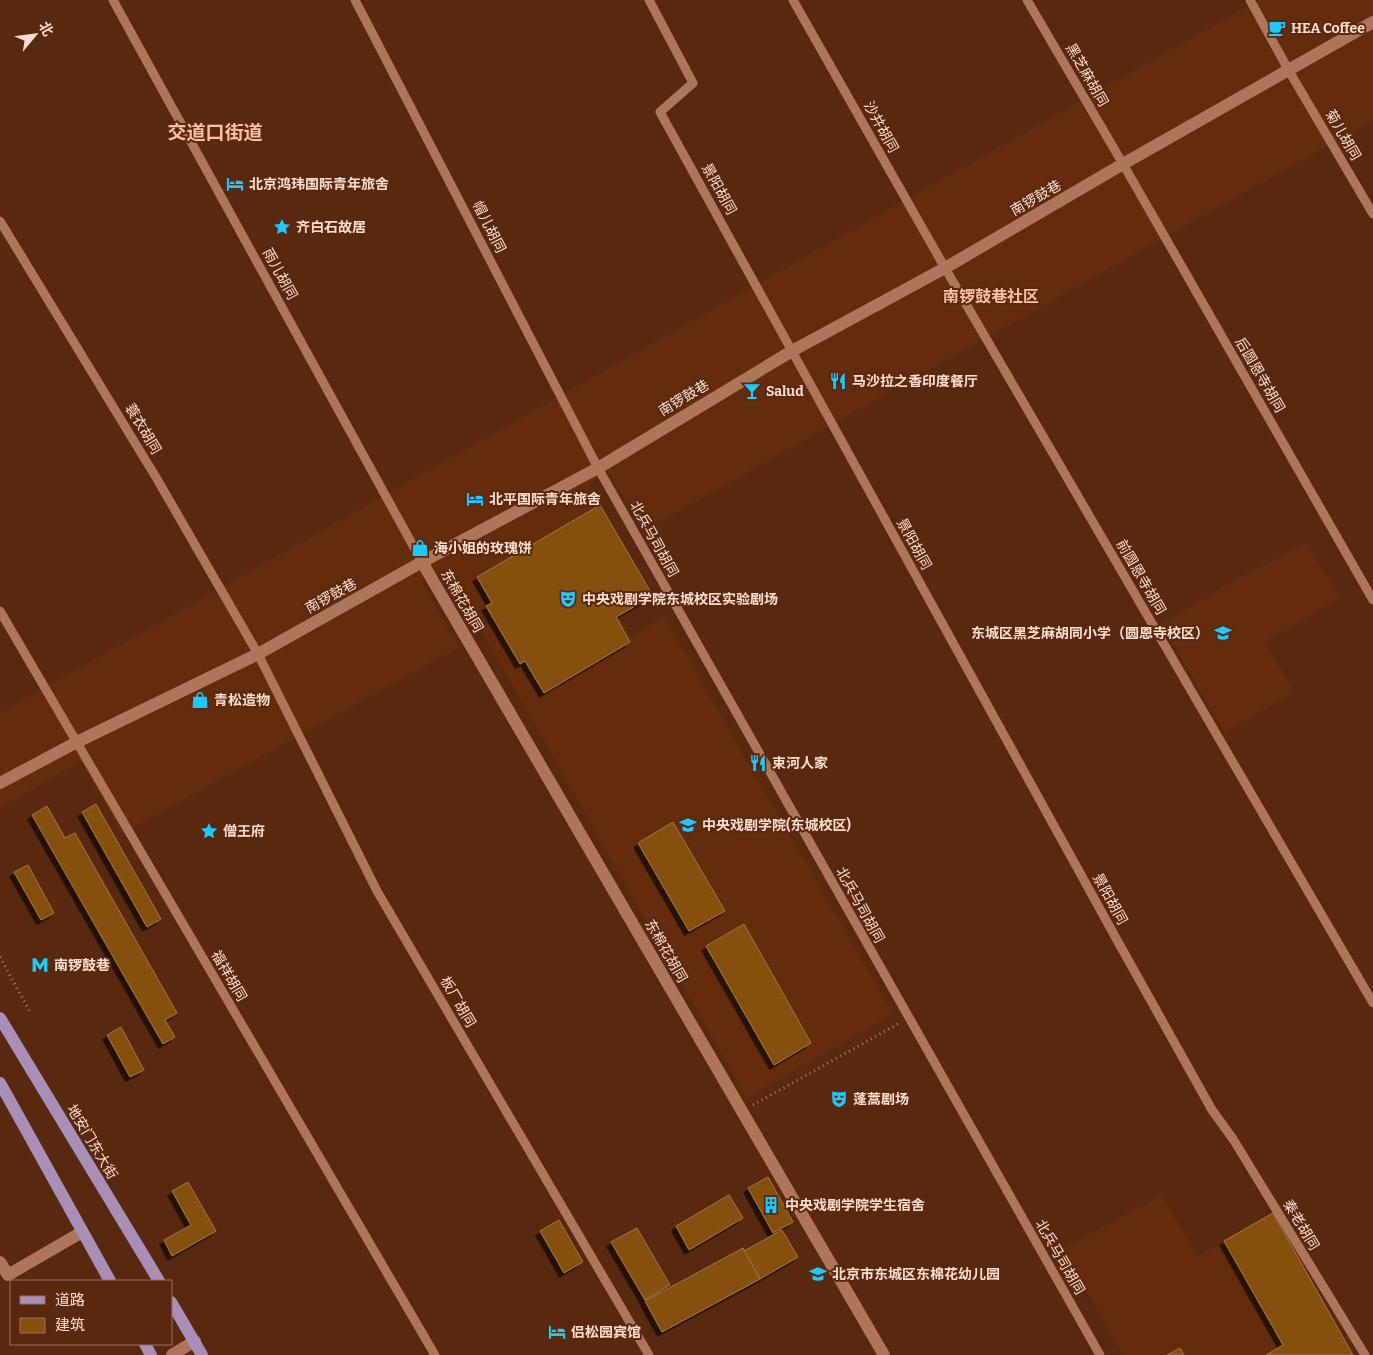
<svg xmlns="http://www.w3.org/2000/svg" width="1373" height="1355" font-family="Bitter,'Noto Sans SC',serif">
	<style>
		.built { fill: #642c0d }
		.building { fill: #85500c; stroke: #a1764a; filter: url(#shadow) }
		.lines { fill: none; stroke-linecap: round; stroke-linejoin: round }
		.path { stroke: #a87f6b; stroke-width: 3; stroke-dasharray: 1 4; stroke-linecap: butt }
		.service { stroke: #ae755b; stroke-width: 9 }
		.pedestrian { stroke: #ae755b; stroke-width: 12 }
		.minor { stroke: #ae755b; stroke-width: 12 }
		.tertiary { stroke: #ae755b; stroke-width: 12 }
		.primary { stroke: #a98eb8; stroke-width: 12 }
		.labels { text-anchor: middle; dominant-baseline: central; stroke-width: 4; stroke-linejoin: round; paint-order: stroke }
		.poi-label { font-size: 14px; font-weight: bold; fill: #fdddcf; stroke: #59290f; text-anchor: start }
		.street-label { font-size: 14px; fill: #fdddcf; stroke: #59290f }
		.quarter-label { font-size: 16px; font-weight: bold; fill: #fdbfa3; stroke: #59290f }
		.district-label { font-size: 19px; font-weight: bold; fill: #fdbfa3; stroke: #59290f }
	</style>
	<defs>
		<filter id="shadow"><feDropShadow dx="-4.5" dy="4.5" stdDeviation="0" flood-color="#0009"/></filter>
	</defs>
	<rect width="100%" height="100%" fill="#59290f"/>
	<g class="built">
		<polygon points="1259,0 1373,0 1373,120 643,531 609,473 589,484 653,596 619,615 630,637 664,617 893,1014 747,1098 446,568 422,582 459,647 122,834 81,761 0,808 0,713"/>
		<polygon points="1306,543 1340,598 1265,642 1294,692 1225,732 1161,624 1239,578"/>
		<polygon points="1162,1195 1197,1257 1273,1213 1353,1355 1123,1355 1063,1249"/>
	</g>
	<g class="building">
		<polygon points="600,505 653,596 616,617 630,642 544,693 525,661 520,664 486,606 492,603 477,577"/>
		<polygon points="96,804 161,919 147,927 82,812"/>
		<polygon points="47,806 65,838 75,833 177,1013 165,1020 175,1037 163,1044 32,815"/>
		<polygon points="673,822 725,911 689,931 638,843"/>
		<polygon points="28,865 54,913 41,920 14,872"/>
		<polygon points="744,924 811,1043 774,1065 706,946"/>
		<polygon points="121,1027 144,1070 130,1077 107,1035"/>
		<polygon points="768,1177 793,1222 773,1233 748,1188"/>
		<polygon points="188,1182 216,1231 172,1256 164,1240 191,1225 172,1191"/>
		<polygon points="729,1195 743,1218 689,1250 676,1226"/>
		<polygon points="1273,1213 1353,1355 1266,1355 1283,1345 1224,1241"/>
		<polygon points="559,1220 583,1262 564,1273 540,1231"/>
		<polygon points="637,1228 670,1285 645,1300 611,1242"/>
		<polygon points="782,1230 798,1257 760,1279 744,1251"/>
		<polygon points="743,1248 760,1279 662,1332 645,1301"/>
		<polygon points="1180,1348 1184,1355 1167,1355"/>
	</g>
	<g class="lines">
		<g class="path">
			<polyline points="0,957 30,1012"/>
			<polyline points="753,1105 898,1024"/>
		</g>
		<g class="service">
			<polyline points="113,0 422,562"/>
			<polyline points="355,0 598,468 1100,1355"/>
			<polyline points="649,0 693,83 660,112 1117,940 1212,1110 1233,1139 1365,1355"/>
			<polyline points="793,0 945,268 1373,1003"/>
			<polyline points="1027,0 1123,164 1373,600"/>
			<polyline points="1250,0 1289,71 1373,214"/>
			<polyline points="0,221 157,479 258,654 377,891 649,1355"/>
			<polyline points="0,611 435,1355"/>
		</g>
		<polyline class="pedestrian" points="0,783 77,742 258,654 422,562 598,468 792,351 945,268 1123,164 1373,22"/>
		<g class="minor">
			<polyline points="422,562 884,1355"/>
			<polyline points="0,1262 8,1275 82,1232"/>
		</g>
		<polyline class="tertiary" points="172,1355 195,1341"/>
		<g class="primary">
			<polyline points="0,1018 159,1281"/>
			<polyline points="0,1083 110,1281"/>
			<polyline points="171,1302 202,1355"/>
			<polyline points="145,1344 151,1355"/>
		</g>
	</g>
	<defs>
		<g id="cafe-bare" transform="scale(1.35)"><path d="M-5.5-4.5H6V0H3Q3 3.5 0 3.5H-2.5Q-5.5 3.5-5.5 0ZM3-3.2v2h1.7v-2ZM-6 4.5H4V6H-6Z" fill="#1fc9fd" stroke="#59290f" stroke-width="2.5" paint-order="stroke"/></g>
		<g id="hotel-bare" transform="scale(1.35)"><path d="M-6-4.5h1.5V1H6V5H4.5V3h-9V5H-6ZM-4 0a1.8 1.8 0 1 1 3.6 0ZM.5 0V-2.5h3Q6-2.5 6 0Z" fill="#1fc9fd" stroke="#59290f" stroke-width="2.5" paint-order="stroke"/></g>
		<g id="sight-bare" transform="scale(1.35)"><path d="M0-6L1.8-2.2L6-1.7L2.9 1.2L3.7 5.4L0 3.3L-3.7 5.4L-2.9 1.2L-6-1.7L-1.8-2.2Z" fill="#1fc9fd" stroke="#59290f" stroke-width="2.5" paint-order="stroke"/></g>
		<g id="restaurant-bare" transform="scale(1.35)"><path d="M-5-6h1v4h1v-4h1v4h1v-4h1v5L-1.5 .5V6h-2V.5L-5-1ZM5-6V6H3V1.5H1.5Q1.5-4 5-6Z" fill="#1fc9fd" stroke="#59290f" stroke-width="2.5" paint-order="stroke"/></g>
		<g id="bar-bare" transform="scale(1.35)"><path d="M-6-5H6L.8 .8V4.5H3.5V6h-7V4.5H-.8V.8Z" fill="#1fc9fd" stroke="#59290f" stroke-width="2.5" paint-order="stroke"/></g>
		<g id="shop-bare" transform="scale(1.35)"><path d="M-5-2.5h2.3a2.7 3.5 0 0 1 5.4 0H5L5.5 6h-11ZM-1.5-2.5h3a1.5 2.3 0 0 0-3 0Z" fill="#1fc9fd" stroke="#59290f" stroke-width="2.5" paint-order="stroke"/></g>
		<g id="theatre-bare" transform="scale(1.35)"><path d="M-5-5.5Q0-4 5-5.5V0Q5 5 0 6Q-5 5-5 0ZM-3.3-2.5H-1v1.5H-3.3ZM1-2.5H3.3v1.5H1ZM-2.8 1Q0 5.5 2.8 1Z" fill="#1fc9fd" stroke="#59290f" stroke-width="2.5" paint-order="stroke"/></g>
		<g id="school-bare" transform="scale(1.35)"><path d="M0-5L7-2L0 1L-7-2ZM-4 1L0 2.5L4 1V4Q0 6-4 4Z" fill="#1fc9fd" stroke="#59290f" stroke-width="2.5" paint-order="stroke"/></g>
		<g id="university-bare" transform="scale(1.35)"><path d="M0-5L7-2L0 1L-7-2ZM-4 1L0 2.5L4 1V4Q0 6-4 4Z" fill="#1fc9fd" stroke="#59290f" stroke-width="2.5" paint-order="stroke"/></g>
		<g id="metro-bare" transform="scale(1.35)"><path d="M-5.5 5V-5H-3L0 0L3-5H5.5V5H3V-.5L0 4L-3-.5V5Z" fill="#1fc9fd" stroke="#59290f" stroke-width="2.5" paint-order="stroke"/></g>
		<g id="building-bare" transform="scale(1.35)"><path d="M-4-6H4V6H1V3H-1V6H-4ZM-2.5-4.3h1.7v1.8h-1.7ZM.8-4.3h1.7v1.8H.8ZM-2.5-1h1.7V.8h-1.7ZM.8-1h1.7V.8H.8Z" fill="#1fc9fd" stroke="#59290f" stroke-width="2.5" paint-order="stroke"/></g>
	</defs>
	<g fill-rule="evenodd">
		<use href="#cafe-bare" x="1277" y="28"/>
		<use href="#hotel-bare" x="235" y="184"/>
		<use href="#sight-bare" x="282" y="227"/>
		<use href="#restaurant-bare" x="838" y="381"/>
		<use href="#bar-bare" x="752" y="391"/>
		<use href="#hotel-bare" x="475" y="499"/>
		<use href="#shop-bare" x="420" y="548"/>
		<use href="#theatre-bare" x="568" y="599"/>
		<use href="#school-bare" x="1223" y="633"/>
		<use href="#shop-bare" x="200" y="700"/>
		<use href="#restaurant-bare" x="758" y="763"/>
		<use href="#university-bare" x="688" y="825"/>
		<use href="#sight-bare" x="209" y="831"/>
		<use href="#metro-bare" x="40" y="965"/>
		<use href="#theatre-bare" x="839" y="1099"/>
		<use href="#building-bare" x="771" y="1205"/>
		<use href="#school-bare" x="818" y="1274"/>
		<use href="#hotel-bare" x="557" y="1332"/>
	</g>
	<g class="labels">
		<g class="poi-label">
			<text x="1291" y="28">HEA Coffee</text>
			<text x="249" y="184">北京鸿玮国际青年旅舍</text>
			<text x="296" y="227">齐白石故居</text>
			<text x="852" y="381">马沙拉之香印度餐厅</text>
			<text x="766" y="391">Salud</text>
			<text x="489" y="499">北平国际青年旅舍</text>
			<text x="434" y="548">海小姐的玫瑰饼</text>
			<text x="582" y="599">中央戏剧学院东城校区实验剧场</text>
			<text x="1209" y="633" text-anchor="end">东城区黑芝麻胡同小学（圆恩寺校区）</text>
			<text x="214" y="700">青松造物</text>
			<text x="772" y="763">束河人家</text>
			<text x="702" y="825">中央戏剧学院(东城校区)</text>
			<text x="223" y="831">僧王府</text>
			<text x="54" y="965">南锣鼓巷</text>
			<text x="853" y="1099">蓬蒿剧场</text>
			<text x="785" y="1205">中央戏剧学院学生宿舍</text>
			<text x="832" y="1274">北京市东城区东棉花幼儿园</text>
			<text x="571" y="1332">侣松园宾馆</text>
		</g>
		<g class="street-label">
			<text transform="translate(1087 75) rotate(60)">黑芝麻胡同</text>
			<text transform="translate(881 127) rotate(61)">沙井胡同</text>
			<text transform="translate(1343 135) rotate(60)">菊儿胡同</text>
			<text transform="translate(719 189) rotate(61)">景阳胡同</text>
			<text transform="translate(1036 198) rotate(-30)">南锣鼓巷</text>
			<text transform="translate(489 227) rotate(63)">帽儿胡同</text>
			<text transform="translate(280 274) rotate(61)">雨儿胡同</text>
			<text transform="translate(1260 375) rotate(60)">后圆恩寺胡同</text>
			<text transform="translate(684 398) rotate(-31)">南锣鼓巷</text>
			<text transform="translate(143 429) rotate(59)">蓑衣胡同</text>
			<text transform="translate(654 539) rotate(61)">北兵马司胡同</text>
			<text transform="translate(914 544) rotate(61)">景阳胡同</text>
			<text transform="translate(1141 577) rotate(60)">前圆恩寺胡同</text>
			<text transform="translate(331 596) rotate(-29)">南锣鼓巷</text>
			<text transform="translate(462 601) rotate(60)">东棉花胡同</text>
			<text transform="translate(1110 899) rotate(61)">景阳胡同</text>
			<text transform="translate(860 905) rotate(61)">北兵马司胡同</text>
			<text transform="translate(666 951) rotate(60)">东棉花胡同</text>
			<text transform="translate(229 976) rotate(60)">福祥胡同</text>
			<text transform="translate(458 1002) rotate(60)">板厂胡同</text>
			<text transform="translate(92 1142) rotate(59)">地安门东大街</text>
			<text transform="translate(1301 1225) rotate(59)">秦老胡同</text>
			<text transform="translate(1060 1257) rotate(60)">北兵马司胡同</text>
		</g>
		<g class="quarter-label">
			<text x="991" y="296">南锣鼓巷社区</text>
		</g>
		<g class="district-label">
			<text x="215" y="132">交道口街道</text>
		</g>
	</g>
	<rect x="10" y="1280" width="162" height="65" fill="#59290f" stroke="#9b715c"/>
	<rect x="20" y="1296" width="25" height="8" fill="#a98eb8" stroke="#9b715c"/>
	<text x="55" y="1305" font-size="15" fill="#fdddcf">道路</text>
	<rect x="20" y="1318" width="25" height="15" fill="#85500c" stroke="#9b715c"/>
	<text x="55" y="1330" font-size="15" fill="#fdddcf">建筑</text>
	<g transform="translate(35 35) rotate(61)" stroke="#59290f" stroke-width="4" paint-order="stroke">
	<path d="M0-4L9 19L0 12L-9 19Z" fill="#fdddcf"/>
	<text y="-8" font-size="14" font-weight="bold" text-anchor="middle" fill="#fdddcf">北</text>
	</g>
</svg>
